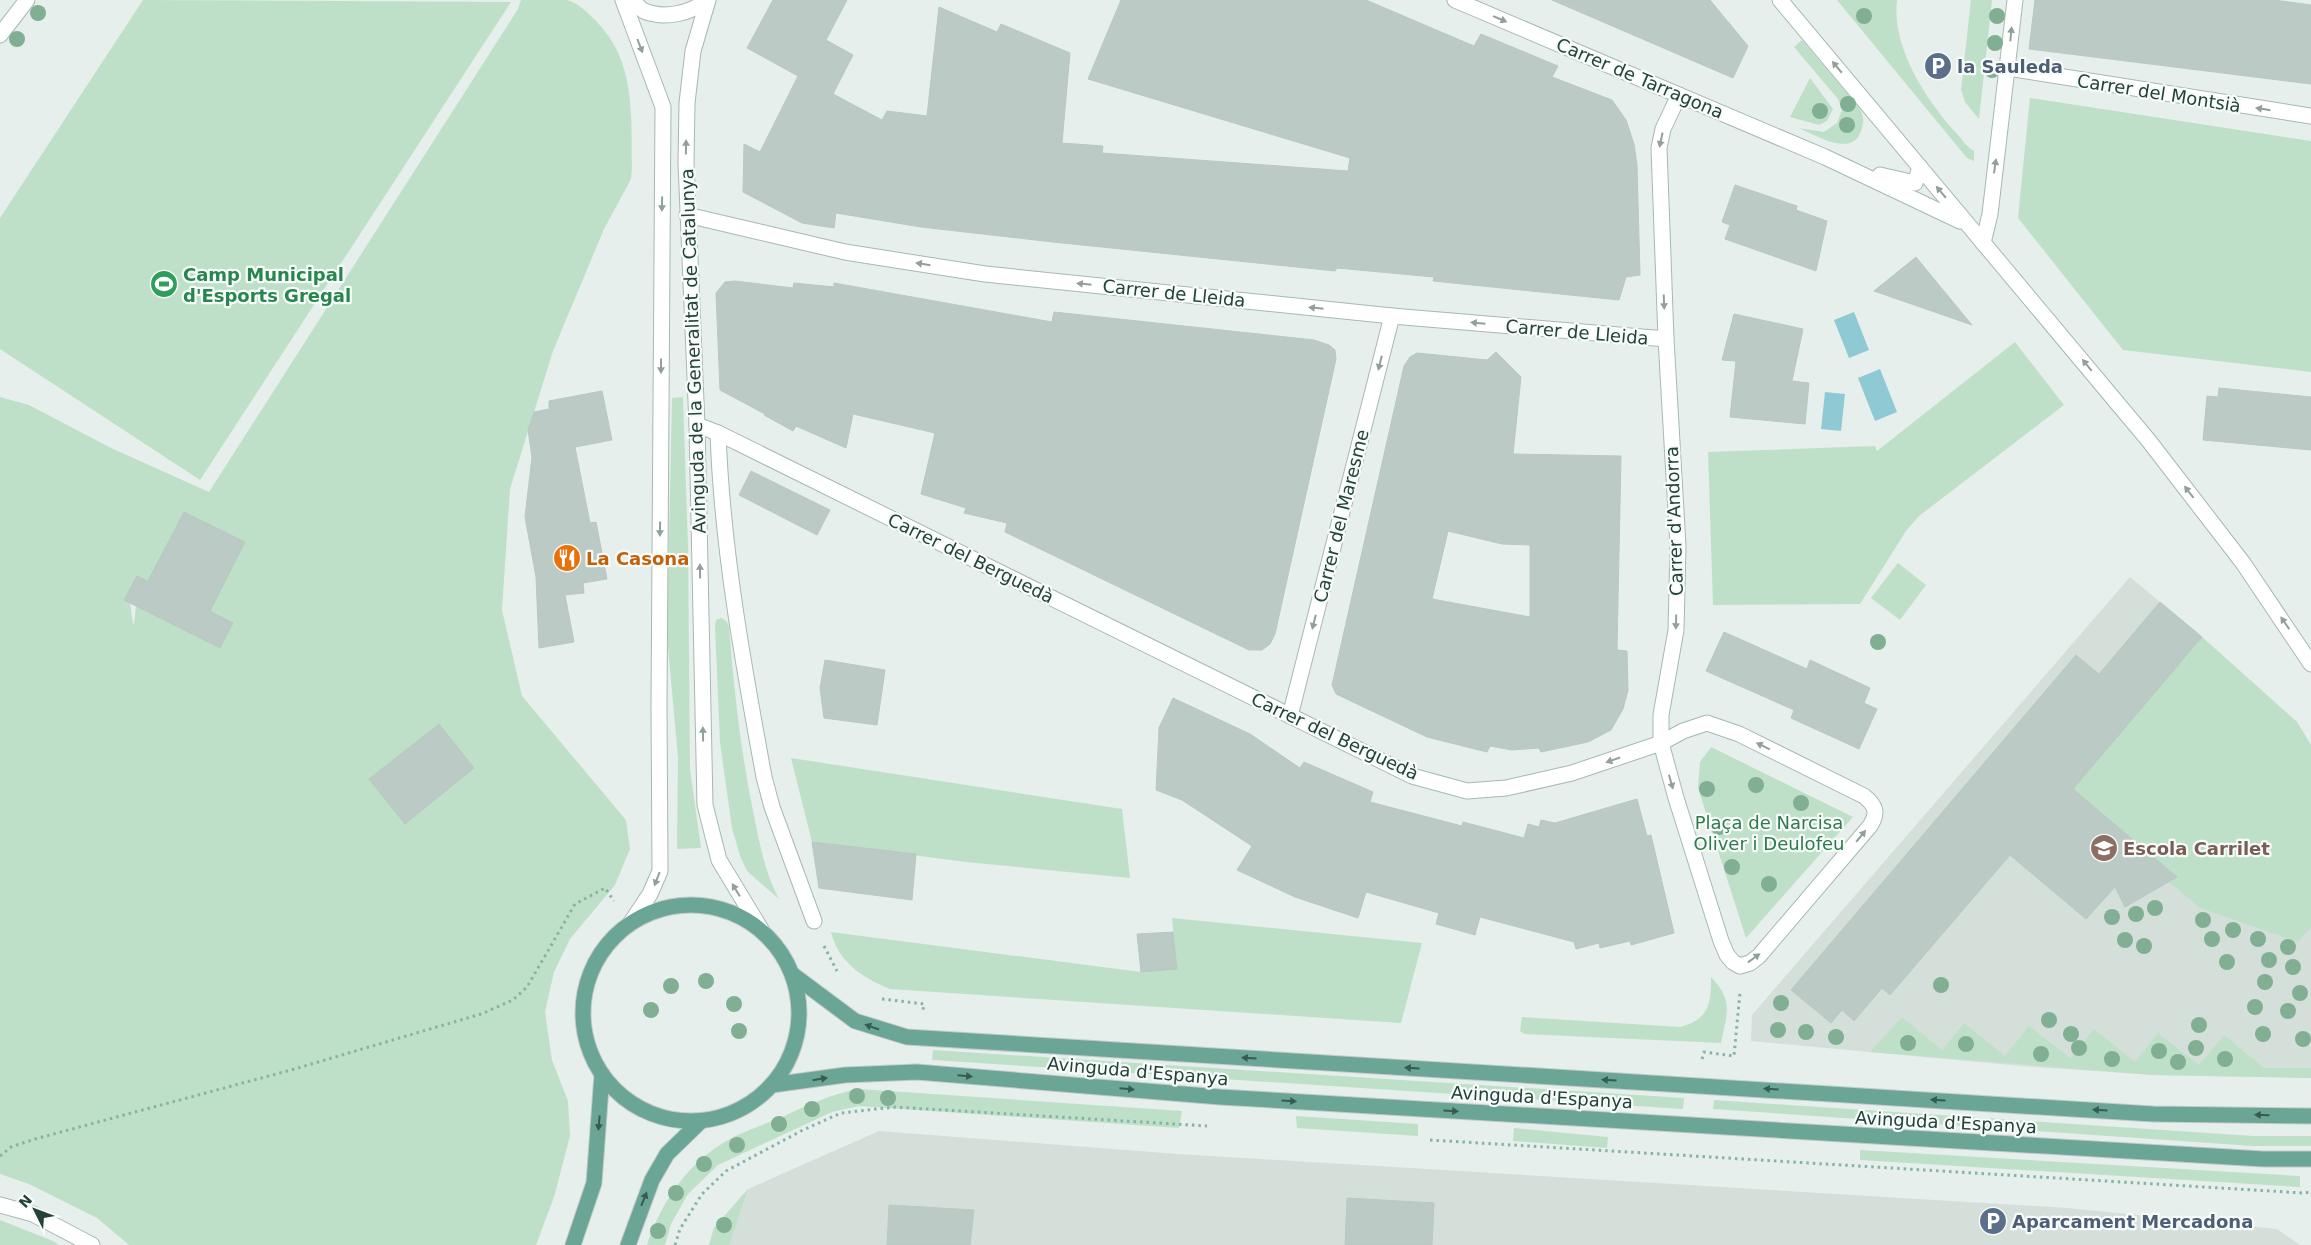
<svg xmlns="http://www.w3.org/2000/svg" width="2311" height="1245" font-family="'DejaVu Sans',sans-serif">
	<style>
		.built { fill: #d4dfda }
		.green { fill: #bfe0c8; fill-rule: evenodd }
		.water { fill: #8ec9d4 }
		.building { fill: #bbcac4; stroke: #b8c9c2; fill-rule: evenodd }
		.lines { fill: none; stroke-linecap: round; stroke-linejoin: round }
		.minor-casing { stroke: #a8b8b2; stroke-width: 17 }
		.major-casing { stroke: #c2cac8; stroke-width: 17 }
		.path { stroke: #86b3a5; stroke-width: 3; stroke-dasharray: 2.5 4; stroke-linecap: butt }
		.minor { stroke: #fff; stroke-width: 15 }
		.major { stroke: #6aa596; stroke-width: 15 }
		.tree { fill: #80af93 }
		.oneway { fill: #92a09c }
		.oneway2 { fill: #365b51 }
		.labels { text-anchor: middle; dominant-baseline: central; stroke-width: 4.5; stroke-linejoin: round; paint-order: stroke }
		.service-label { font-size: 18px; font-weight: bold; fill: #4e5e75; stroke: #f7fbf9; text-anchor: start }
		.street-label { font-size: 18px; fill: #24423a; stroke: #f7fbf9 }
		.leisure-label { font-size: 18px; font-weight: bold; fill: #27864d; stroke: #f7fbf9; text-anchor: start }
		.food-label { font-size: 18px; font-weight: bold; fill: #c56008; stroke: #f7fbf9; text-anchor: start }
		.park-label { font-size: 18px; fill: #2d7a4b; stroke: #f7fbf9 }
		.education-label { font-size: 18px; font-weight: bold; fill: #785e54; stroke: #f7fbf9; text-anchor: start }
	</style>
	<rect width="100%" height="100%" fill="#e6efeb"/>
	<g class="built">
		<polygon points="2130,577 2202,637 2297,722 2311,745 2311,1078 2153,1075 2021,1066 1751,1041 1752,1015"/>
		<polygon points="879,1131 1178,1154 2068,1208 2277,1229 2300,1245 709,1245 714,1228 748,1189"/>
	</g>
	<g class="green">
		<polygon points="143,0 511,2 200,480 0,349 0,218"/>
		<path d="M 521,0 C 535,0 554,0 567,0 C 577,2 588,13 595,20 C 636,60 631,115 632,167 L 631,179 L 604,229 L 553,351 L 510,489 L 502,610 L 522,696 L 626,820 L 630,849 L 615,885 L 570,939 L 554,972 L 545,1012 L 552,1060 L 568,1101 L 570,1136 L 554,1197 L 536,1245 L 129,1245 L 97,1218 L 29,1184 L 0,1174 L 0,397 L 29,405 L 111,448 L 209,492 L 518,9 ZM 139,580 L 134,623 L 133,624 L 130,603 Z"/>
		<path d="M 1837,0 L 1897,0 C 1891,47 1927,102 1958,135 C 1963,141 1968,148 1974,151 L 1974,161 L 1967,158 Z"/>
		<polygon points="1971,0 1992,0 1979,119 1965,102 1961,90"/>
		<path d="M 1802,40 L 1860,109 C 1864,117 1864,122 1861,131 C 1852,158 1815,135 1799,128 L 1824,132 L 1837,123 L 1842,110 L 1838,99 L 1794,47 Z"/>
		<polygon points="1810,78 1833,109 1827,121 1819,125 1790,117"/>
		<polygon points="2030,98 2311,141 2311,372 2123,350 2018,218"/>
		<polygon points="2015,342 2064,405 1919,516 1906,531 1860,604 1713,605 1708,452 1875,446 1877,451"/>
		<polygon points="683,397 688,546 690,769 701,848 677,849 678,758 667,635 672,398"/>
		<polygon points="1898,563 1926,585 1900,620 1871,598"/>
		<path d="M 722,618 L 727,622 L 729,627 C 734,691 741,753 754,816 C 760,845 765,873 779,899 L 747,871 L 740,856 L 732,828 L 720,742 L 715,628 L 716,620 Z"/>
		<polygon points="2202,637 2297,722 2311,745 2311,927 2298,942 2200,908 2169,882 2177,877 2073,789"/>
		<polygon points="1711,747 1853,817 1746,938 1698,788 1700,762"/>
		<polygon points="791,758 1122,809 1130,878 966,862 812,842"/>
		<path d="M 1172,918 L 1422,943 L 1401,1023 L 890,989 C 863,978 838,962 831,932 L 1141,972 L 1177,968 Z"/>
		<path d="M 1711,977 C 1734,1001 1727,1013 1721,1043 L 1524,1034 L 1520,1031 L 1522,1017 L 1680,1027 C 1709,1019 1711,1005 1711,977 Z"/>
		<polygon points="1902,1017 1942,1050 1964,1023 2005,1056 2029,1026 2070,1058 2094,1029 2135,1062 2158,1033 2199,1065 2224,1035 2264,1068 2311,1068 2311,1078 2153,1075 1870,1052"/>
		<polygon points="933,1050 1684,1098 1683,1109 932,1060"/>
		<path d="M 859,1089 L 1182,1111 L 1179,1128 L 859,1106 L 832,1112 L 718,1165 L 688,1194 L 671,1224 L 665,1245 L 647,1245 C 660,1205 685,1167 720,1145 C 738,1133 761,1126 780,1118 C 806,1106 830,1094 859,1089 Z"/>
		<polygon points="1714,1100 2253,1136 2311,1136 2311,1146 2253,1146 1713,1109"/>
		<polygon points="1296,1116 1418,1124 1418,1136 1297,1128"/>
		<polygon points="1514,1128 1608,1137 1607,1148 1513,1141"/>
		<polygon points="1860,1150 2300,1176 2300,1187 1860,1160"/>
		<polygon points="748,1189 729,1245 709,1245 714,1228"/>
		<polygon points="0,1220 53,1241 59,1245 0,1245"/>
	</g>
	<g class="water">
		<polygon points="1854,312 1869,350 1849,358 1834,320"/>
		<polygon points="1880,369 1897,412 1875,421 1858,378"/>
		<polygon points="1825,392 1845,394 1841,431 1821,429"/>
	</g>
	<g class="building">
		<polygon points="773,0 847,0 826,40 853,55 833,94 882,120 887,111 927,116 939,7 997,32 1001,24 1070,53 1062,143 1103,146 1102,153 1348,171 1350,158 1088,79 1121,0 1366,0 1474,46 1481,34 1558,66 1552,77 1612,100 1626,120 1634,144 1637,165 1640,275 1626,277 1619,300 1433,281 1434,277 1337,268 1335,271 1053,242 921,227 836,213 834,228 802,223 743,192 744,144 760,152 798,76 747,48"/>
		<polygon points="1552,0 1710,0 1748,46 1733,78"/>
		<polygon points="2035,0 2274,0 2311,5 2311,84 2029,49"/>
		<polygon points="1735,185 1797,206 1796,210 1827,221 1816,271 1725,239 1730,225 1722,222"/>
		<polygon points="1916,257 1934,279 1972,325 1874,291"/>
		<polygon points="735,281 793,288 794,283 834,287 834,283 1052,322 1054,312 1314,340 1329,345 1335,350 1336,359 1275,634 1270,644 1262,650 1249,650 1005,532 1007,523 964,513 966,508 921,494 935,433 853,414 846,448 796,426 793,431 764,415 765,414 720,390 716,293 725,282"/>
		<polygon points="1734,314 1803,329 1792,381 1809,383 1805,424 1730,417 1736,361 1722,360"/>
		<path d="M 1496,352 L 1521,377 L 1513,454 L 1621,456 L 1617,650 L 1627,651 L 1628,690 L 1623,709 L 1611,730 L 1588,742 L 1541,752 L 1539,748 L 1512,750 L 1490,746 L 1487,752 L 1427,737 L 1336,694 L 1332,685 L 1404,366 L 1410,357 L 1417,353 L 1487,360 ZM 1448,531 L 1502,544 L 1530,545 L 1530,617 L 1432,599 Z"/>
		<polygon points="2219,388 2311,397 2311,450 2203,440 2207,396 2218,397"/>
		<polygon points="602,391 612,440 575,447 590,523 596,522 607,579 583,583 584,593 565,595 574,642 539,648 536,577 525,517 532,457 528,430 534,412 549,409 549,401"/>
		<polygon points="751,471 830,510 817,535 739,495"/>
		<polygon points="184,512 245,542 210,611 233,623 220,648 124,600 137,576 148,581"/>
		<polygon points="2160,602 2202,637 2073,789 2177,877 2125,907 2115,887 2086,919 2010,855 1890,995 1882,988 1854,1021 1842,1010 1831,1023 1791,990 2076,655 2099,674"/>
		<polygon points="1724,632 1807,669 1810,660 1870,688 1864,703 1877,709 1859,749 1791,718 1794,710 1706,671"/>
		<polygon points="825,660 885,670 877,725 824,718 820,688"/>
		<polygon points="1173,698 1250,734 1300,768 1304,762 1373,792 1370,802 1462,826 1463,822 1524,838 1528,824 1539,827 1541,820 1555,823 1637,799 1647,836 1651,835 1674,933 1631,945 1630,941 1600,948 1599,943 1576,949 1574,942 1480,917 1475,935 1436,924 1439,913 1366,892 1358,918 1295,897 1237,870 1252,846 1182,800 1156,790 1159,728"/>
		<polygon points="439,724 474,768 405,824 369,779"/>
		<polygon points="812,842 916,854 912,900 819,888"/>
		<polygon points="1173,932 1177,969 1141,972 1137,934"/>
		<polygon points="1347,1198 1434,1203 1432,1245 1345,1245"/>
		<polygon points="889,1205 974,1210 970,1245 887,1245"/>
	</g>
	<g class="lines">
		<g class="minor-casing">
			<g id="minor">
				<polyline points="623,0 663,107 659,705 660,871 650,894 630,924"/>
				<path d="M 632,0 C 636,3 640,9 644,11 C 664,19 691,14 706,0"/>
				<polyline points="708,0 693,51 687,103 686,163 697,425 705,805 719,860 762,931"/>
				<polyline points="1455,0 1825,157 1960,221"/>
				<polyline points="1780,0 2149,441 2243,563 2311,664"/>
				<polyline points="0,35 27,0"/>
				<polyline points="2008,68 2311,116"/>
				<polyline points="1880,175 1915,183 1920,167"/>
				<polyline points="687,215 845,252 985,274 1392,316 1666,339"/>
				<polyline points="1983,243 1990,214 2015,0"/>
				<path d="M 697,425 L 718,433 L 1412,776 L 1467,791 L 1506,788 L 1572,773 L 1661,743 L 1683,731 L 1707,723 L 1739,734 L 1864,796 C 1875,805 1879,812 1870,826 L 1759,956 L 1750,963 L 1740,966 L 1733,962 L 1727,955 L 1721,941 L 1676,798 L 1661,743 L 1661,715 L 1676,630 L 1678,546 L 1666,339 L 1659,148 L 1663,129 L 1679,95"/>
				<path d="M 718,433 C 722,548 743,663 764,777 L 772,807 L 814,921"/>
				<polyline points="1290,716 1392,316"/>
				<polyline points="0,1205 33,1214 92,1245"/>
			</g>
		</g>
		<g class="major-casing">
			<g id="major">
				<circle cx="691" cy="1013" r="108"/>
				<polyline points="792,974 855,1021 907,1037 2153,1114 2311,1116"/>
				<polyline points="772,1085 845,1075 917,1072 1220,1097 2263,1159 2311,1159"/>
				<polyline points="573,1245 594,1183 602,1074"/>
				<polyline points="628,1245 652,1180 667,1154 701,1121"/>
			</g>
		</g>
		<g class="path">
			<polyline points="824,946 837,971"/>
			<polyline points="882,999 924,1004 923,1010"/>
			<polyline points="1702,1059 1704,1052 1734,1056 1740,992"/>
			<polyline points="1430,1140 2303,1193 2311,1192"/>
			<polyline points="0,1156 11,1147 35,1139 291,1070 481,1014 513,1000 527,987 575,904 605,888 614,901"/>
			<polyline points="675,1245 680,1229 702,1194 726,1171 803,1130 841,1113 895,1107 1207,1126"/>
		</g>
		<use href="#minor" class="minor"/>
		<use href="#major" class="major"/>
	</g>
	<g class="tree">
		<circle cx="38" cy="13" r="8"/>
		<circle cx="1864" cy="16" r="8"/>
		<circle cx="1997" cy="16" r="8"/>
		<circle cx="17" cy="39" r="8"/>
		<circle cx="1995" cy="43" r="8"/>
		<circle cx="1992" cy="70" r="8"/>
		<circle cx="1848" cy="104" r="8"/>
		<circle cx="1820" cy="111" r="8"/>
		<circle cx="1847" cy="125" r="8"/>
		<circle cx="1878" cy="642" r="8"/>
		<circle cx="1756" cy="785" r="8"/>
		<circle cx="1707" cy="789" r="8"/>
		<circle cx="1801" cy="803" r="8"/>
		<circle cx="1719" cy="827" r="8"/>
		<circle cx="1732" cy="867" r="8"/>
		<circle cx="1769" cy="884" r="8"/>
		<circle cx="2155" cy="908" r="8"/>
		<circle cx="2136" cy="914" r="8"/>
		<circle cx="2112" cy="917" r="8"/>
		<circle cx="2203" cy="920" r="8"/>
		<circle cx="2233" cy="930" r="8"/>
		<circle cx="2212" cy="939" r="8"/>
		<circle cx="2258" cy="939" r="8"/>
		<circle cx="2125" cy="940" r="8"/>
		<circle cx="2144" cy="946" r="8"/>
		<circle cx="2288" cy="947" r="8"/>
		<circle cx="2269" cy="960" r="8"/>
		<circle cx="2227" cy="962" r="8"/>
		<circle cx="2293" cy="967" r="8"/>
		<circle cx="706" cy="981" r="8"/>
		<circle cx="2265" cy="982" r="8"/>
		<circle cx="1941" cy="985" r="8"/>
		<circle cx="671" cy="986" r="8"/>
		<circle cx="2300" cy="993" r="8"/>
		<circle cx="1781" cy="1003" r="8"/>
		<circle cx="734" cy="1004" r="8"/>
		<circle cx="2255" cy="1007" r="8"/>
		<circle cx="651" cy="1010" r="8"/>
		<circle cx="2288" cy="1011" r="8"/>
		<circle cx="2049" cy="1020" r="8"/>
		<circle cx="2199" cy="1025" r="8"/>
		<circle cx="1778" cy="1030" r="8"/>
		<circle cx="739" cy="1031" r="8"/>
		<circle cx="1806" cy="1032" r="8"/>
		<circle cx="2071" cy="1034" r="8"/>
		<circle cx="2263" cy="1034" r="8"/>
		<circle cx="1836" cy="1037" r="8"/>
		<circle cx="2303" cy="1039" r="8"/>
		<circle cx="1908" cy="1043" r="8"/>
		<circle cx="1966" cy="1044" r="8"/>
		<circle cx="2079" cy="1048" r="8"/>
		<circle cx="2196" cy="1048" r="8"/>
		<circle cx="2159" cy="1051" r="8"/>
		<circle cx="2041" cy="1054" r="8"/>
		<circle cx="2112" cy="1059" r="8"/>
		<circle cx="2225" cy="1059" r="8"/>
		<circle cx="2178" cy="1062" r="8"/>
		<circle cx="857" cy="1096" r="8"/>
		<circle cx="888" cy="1098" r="8"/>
		<circle cx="812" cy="1109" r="8"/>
		<circle cx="779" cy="1124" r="8"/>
		<circle cx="737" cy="1145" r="8"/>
		<circle cx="704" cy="1164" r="8"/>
		<circle cx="676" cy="1193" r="8"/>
		<circle cx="724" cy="1225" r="8"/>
		<circle cx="658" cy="1231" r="8"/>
	</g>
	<defs><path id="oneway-solid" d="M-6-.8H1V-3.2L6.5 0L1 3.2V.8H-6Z" transform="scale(1.25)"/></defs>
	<g class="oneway">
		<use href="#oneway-solid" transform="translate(1500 19) rotate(23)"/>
		<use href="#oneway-solid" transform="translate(2011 34) rotate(-84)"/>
		<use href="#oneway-solid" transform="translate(640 46) rotate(69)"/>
		<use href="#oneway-solid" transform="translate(1837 67) rotate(-130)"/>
		<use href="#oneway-solid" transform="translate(2263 109) rotate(-171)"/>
		<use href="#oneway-solid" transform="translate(1661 140) rotate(102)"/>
		<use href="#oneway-solid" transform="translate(686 147) rotate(-89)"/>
		<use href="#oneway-solid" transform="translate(1995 166) rotate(-82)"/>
		<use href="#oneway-solid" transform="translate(1941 192) rotate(-130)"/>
		<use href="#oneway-solid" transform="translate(662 204) rotate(91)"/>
		<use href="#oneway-solid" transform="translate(923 264) rotate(-171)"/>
		<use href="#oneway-solid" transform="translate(1084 284) rotate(-174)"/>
		<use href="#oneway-solid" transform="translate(1664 302) rotate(88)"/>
		<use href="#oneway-solid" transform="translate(1316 308) rotate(-174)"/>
		<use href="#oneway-solid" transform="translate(1478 323) rotate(-175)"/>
		<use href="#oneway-solid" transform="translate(1380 363) rotate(104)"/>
		<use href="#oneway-solid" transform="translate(2087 365) rotate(-129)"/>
		<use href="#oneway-solid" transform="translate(661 366) rotate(90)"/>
		<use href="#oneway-solid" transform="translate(2189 492) rotate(-128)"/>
		<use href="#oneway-solid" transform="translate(660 529) rotate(91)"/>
		<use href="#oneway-solid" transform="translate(700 571) rotate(-91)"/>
		<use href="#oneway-solid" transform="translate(1314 622) rotate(104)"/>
		<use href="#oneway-solid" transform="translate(1676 622) rotate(92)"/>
		<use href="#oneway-solid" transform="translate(2285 623) rotate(-125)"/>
		<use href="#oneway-solid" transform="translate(703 734) rotate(-91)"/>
		<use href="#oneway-solid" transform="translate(1763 746) rotate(-154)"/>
		<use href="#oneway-solid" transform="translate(1613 760) rotate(161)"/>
		<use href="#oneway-solid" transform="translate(1671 782) rotate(74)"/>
		<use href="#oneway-solid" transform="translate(1861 836) rotate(-50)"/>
		<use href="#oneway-solid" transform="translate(657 879) rotate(111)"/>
		<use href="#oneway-solid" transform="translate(736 890) rotate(-122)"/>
		<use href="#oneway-solid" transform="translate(1754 958) rotate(-36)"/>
	</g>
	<g class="oneway2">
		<use href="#oneway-solid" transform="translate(872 1027) rotate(-161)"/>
		<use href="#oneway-solid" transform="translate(1249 1058) rotate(-176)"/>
		<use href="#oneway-solid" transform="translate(1412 1068) rotate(-176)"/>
		<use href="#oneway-solid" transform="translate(965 1076) rotate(5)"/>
		<use href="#oneway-solid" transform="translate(820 1079) rotate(-9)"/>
		<use href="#oneway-solid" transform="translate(1609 1080) rotate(-176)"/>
		<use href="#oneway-solid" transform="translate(1127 1089) rotate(5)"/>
		<use href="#oneway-solid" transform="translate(1771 1089) rotate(-176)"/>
		<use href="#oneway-solid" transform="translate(1938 1100) rotate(-176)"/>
		<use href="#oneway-solid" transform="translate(1289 1101) rotate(3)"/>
		<use href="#oneway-solid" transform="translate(2100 1110) rotate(-176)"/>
		<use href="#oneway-solid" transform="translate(1451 1111) rotate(3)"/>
		<use href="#oneway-solid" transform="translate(2262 1115) rotate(-179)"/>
		<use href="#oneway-solid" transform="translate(599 1123) rotate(95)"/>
		<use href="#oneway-solid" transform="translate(644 1199) rotate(-68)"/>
	</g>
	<defs>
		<g id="parking-disc" transform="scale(1.4375)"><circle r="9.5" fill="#5c6f8a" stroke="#f7fbf9"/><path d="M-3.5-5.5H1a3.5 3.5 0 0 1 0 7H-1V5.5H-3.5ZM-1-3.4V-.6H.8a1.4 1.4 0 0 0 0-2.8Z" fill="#fff"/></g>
		<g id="stadium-disc" transform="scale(1.4375)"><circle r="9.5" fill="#2e9e5b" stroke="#f7fbf9"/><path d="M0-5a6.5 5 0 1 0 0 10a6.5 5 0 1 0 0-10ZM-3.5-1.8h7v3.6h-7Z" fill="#fff"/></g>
		<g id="restaurant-disc" transform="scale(1.4375)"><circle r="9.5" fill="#e8710a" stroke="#f7fbf9"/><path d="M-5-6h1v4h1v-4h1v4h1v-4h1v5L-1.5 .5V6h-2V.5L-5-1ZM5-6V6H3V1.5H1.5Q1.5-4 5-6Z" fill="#fff"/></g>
		<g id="school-disc" transform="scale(1.4375)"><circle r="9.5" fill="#8d6e63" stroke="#f7fbf9"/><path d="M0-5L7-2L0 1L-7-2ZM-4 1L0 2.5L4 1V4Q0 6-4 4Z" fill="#fff"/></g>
	</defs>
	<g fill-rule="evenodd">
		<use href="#parking-disc" x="1938" y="66"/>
		<use href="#stadium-disc" x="164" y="284"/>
		<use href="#restaurant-disc" x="567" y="558"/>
		<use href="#school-disc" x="2104" y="848"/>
		<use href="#parking-disc" x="1993" y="1221"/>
	</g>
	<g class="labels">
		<g class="service-label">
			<text x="1957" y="66">la Sauleda</text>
			<text x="2012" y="1221">Aparcament Mercadona</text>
		</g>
		<g class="street-label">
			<text transform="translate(1640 78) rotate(23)">Carrer de Tarragona</text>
			<text transform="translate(2159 93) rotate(9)">Carrer del Montsià</text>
			<text transform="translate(1174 293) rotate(6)">Carrer de Lleida</text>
			<text transform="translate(1577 332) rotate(5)">Carrer de Lleida</text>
			<text transform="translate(693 351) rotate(-92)">Avinguda de la Generalitat de Catalunya</text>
			<text transform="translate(1341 516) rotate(-76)">Carrer del Maresme</text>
			<text transform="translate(1674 521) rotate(-92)">Carrer d'Andorra</text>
			<text transform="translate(971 558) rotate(26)">Carrer del Berguedà</text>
			<text transform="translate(1335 736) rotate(25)">Carrer del Berguedà</text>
			<text transform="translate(1138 1071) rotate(5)">Avinguda d'Espanya</text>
			<text transform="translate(1542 1097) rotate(3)">Avinguda d'Espanya</text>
			<text transform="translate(1946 1122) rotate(3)">Avinguda d'Espanya</text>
		</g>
		<g class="leisure-label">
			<text x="183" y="274">Camp Municipal<tspan x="183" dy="21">d'Esports Gregal</tspan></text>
		</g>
		<g class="food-label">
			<text x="586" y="558">La Casona</text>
		</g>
		<g class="park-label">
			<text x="1769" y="822">Plaça de Narcisa<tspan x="1769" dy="21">Oliver i Deulofeu</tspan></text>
		</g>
		<g class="education-label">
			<text x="2123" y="848">Escola Carrilet</text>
		</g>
	</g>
	<g transform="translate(35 1210) rotate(312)" stroke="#f7fbf9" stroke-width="4" paint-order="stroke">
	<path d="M0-4L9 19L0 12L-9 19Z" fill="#24423a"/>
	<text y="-8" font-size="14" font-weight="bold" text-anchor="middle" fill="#24423a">N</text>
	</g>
</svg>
